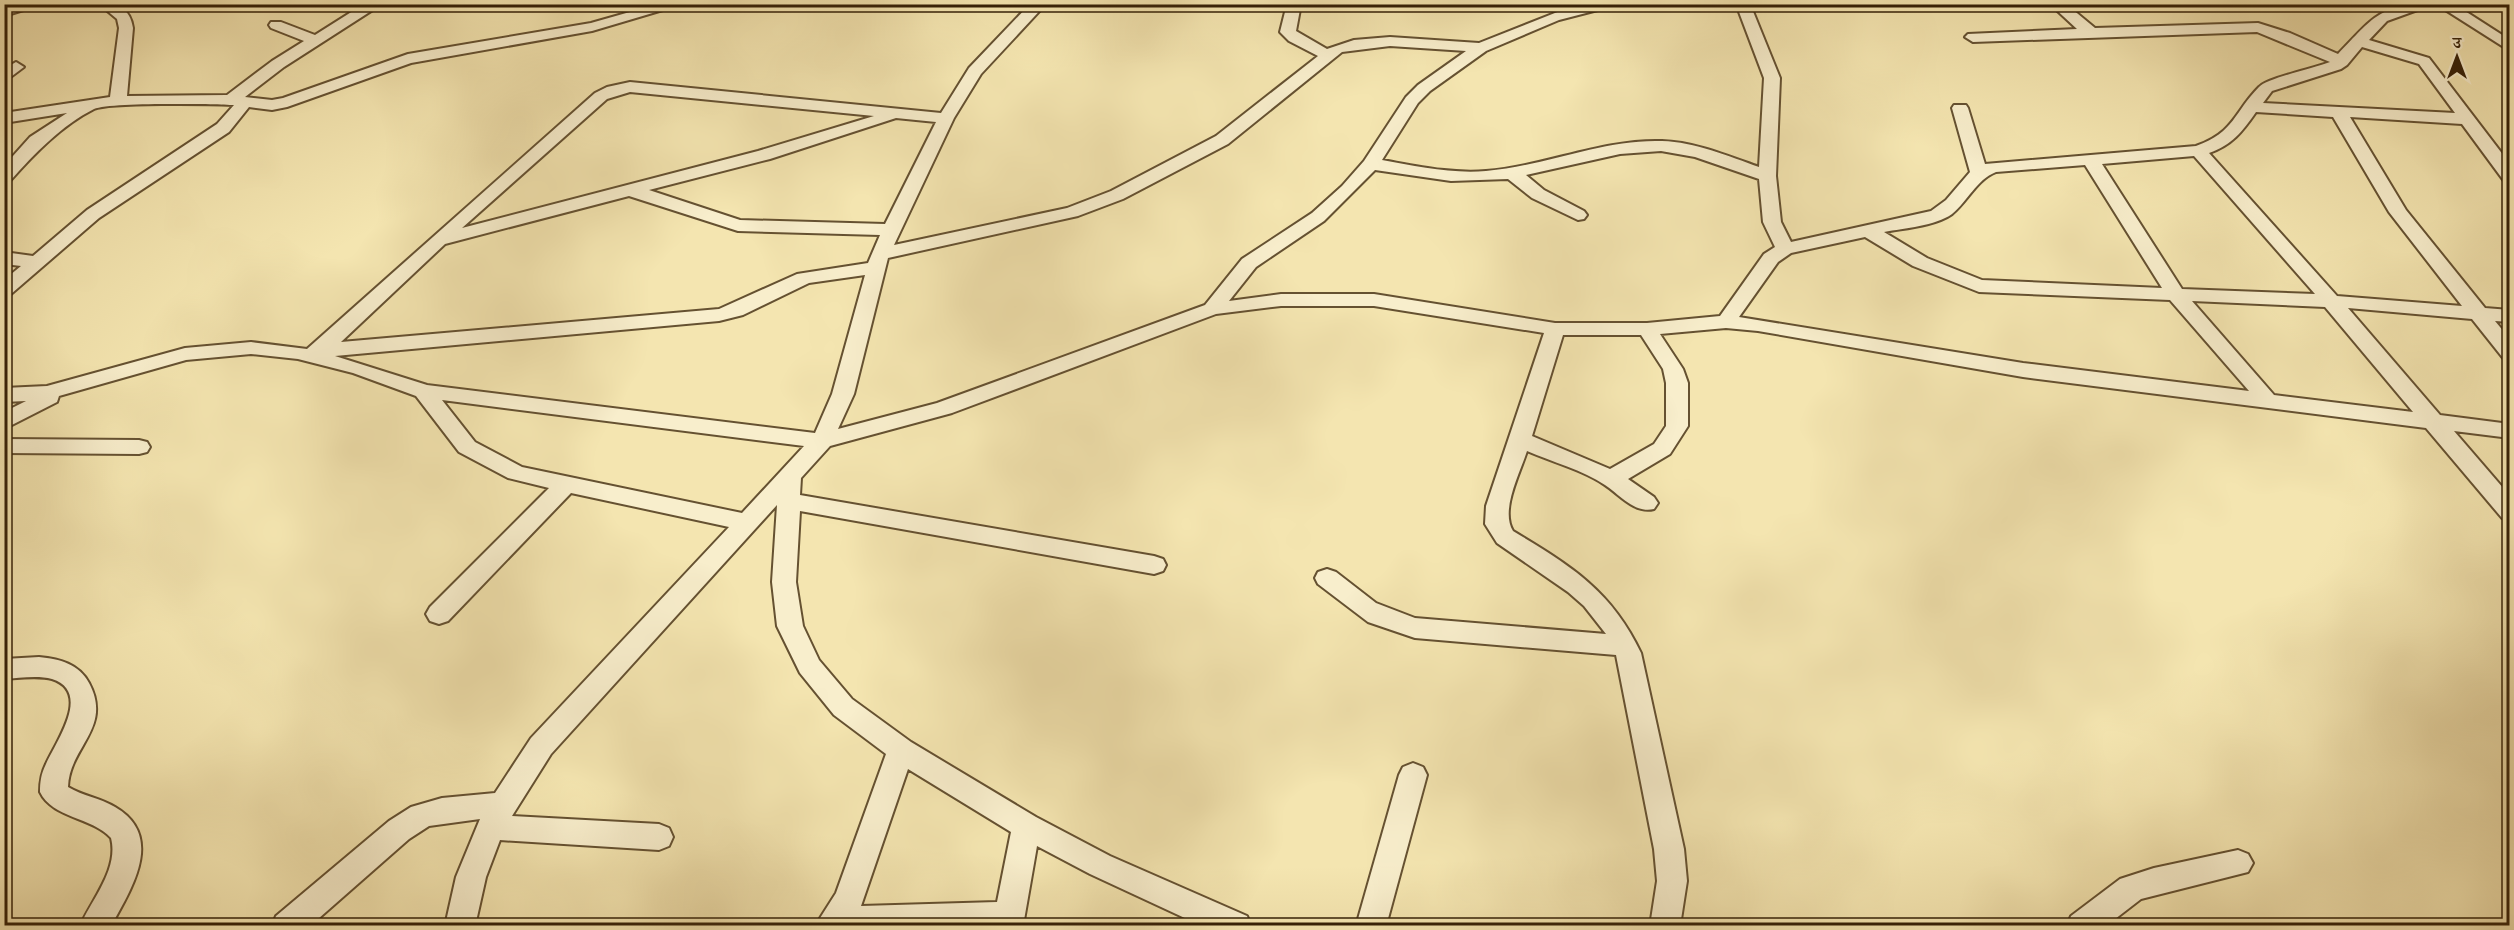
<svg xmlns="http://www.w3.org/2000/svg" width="2514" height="930" font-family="'IM FELL French Canon','Noto Serif Devanagari',serif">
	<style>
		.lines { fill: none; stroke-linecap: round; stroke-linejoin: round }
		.street-casing { stroke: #655131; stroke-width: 4 }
		.street { fill: #f8eecc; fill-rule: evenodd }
	</style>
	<rect width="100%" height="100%" fill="#f4e5b0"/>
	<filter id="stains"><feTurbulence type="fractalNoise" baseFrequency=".00333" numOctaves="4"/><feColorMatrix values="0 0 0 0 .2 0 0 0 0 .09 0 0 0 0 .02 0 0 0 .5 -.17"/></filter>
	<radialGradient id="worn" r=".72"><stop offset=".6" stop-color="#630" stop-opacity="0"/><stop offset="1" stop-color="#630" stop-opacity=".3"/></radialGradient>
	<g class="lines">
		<g class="street-casing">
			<g id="street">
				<polygon points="16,4 43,4 4,16 4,7"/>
				<path d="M 99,4 C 118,4 130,8 133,28 L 127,96 L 227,95 L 272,61 L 304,41 L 271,28 L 269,25 L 271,22 L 281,22 L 315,35 L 364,4 L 382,4 L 284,67 L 245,97 L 272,100 L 283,98 L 408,54 L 591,23 L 658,4 L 683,4 L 592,31 L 411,63 L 287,107 L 272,110 L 249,107 L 229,132 L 99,218 L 11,294 L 4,296 L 4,280 L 21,266 L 4,264 L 4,252 L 33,256 L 87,210 L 217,124 L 234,105 C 212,104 110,102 94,109 C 62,125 34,154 10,181 L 4,182 L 4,166 L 30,137 L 67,113 L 4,123 L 4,113 L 110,97 L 119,28 L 117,19 Z"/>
				<path d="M 1030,4 L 1046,4 L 981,74 L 954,118 L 894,245 L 1067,208 L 1111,191 L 1216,136 L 1318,56 L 1289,41 L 1280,32 L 1287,4 L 1301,4 L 1296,31 L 1327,49 L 1354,40 L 1390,37 L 1479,43 L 1570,7 L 1621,4 L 1559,20 L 1486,51 L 1430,91 L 1418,103 L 1382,160 C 1416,166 1451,174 1486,171 C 1546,166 1602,139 1662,141 C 1695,142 1728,156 1759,167 L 1764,78 L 1736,4 L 1750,4 L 1780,78 L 1776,176 L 1781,222 L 1791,242 L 1931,211 L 1946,200 L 1970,172 L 1952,108 L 1954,105 L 1966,105 L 1968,108 L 1985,164 L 2196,146 C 2235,132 2234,112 2259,87 C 2267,78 2315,68 2330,62 L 2257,32 L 1973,42 L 1965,37 L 1968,34 L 2077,29 L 2050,4 L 2066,4 L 2095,28 L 2258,23 L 2290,33 L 2338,54 C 2374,17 2379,4 2434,4 L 2387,21 L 2369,40 L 2429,58 L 2510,164 L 2510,182 L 2504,181 L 2462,124 L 2350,117 L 2406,210 L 2485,308 L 2510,310 L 2510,322 L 2495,321 L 2510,339 L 2510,359 L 2503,358 L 2472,319 L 2348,308 L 2440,415 L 2510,424 L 2510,438 L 2454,431 L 2510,496 L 2510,520 L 2502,518 L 2426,428 L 2023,377 L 1758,331 L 1726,328 L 1660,334 L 1683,369 L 1688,383 L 1688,426 L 1670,454 L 1628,479 L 1654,497 L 1658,503 L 1654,509 C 1635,514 1620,495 1605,485 C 1583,470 1552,462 1527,451 C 1520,473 1500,510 1513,531 C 1571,566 1611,590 1641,653 L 1684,849 L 1687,881 L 1680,926 L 1650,926 L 1657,881 L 1654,849 L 1616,655 L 1415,638 L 1368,622 L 1318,584 L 1315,578 L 1318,572 L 1327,569 L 1336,572 L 1376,603 L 1415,618 L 1606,634 L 1584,606 L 1568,592 L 1497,543 L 1485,524 L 1486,506 L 1544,333 L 1374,306 L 1281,306 L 1216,314 L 952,413 L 830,446 L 801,478 L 800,495 L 1154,556 L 1163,559 L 1166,565 L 1163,571 L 1154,574 L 800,511 L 796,582 L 803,626 L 819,660 L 852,699 L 911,742 L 1036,817 L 1110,856 L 1247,916 L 1251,926 L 1202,926 L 1090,874 L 1037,846 L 1023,926 L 815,926 L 836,893 L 886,754 L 834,715 L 800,673 L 777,626 L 772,582 L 777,505 L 551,754 L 512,816 L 659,824 L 669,828 L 673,837 L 669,846 L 659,850 L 500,840 L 486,877 L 475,926 L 445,926 L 456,877 L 480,819 L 429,826 L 409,839 L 310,926 L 272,926 L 276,916 L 389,821 L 411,807 L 442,798 L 495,793 L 531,738 L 729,527 L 571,493 L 448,621 L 439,624 L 430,621 L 426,614 L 430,607 L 549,488 L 508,478 L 459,452 L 416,396 L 353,373 L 298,359 L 251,354 L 186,360 L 59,396 L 57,402 L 4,429 L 4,412 L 26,401 L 4,402 L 4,388 L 47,386 L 185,348 L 251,342 L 307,349 L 595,93 L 607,87 L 630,82 L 941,113 L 969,68 ZM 1390,46 L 1466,51 L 1418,85 L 1406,97 L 1364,161 L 1342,186 L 1312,213 L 1242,259 L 1205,305 L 937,403 L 838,429 L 854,394 L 888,258 L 1078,216 L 1123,199 L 1228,144 L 1342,52 ZM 2362,47 L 2419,64 L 2455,113 L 2263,103 L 2272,91 L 2341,69 L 2347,65 ZM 630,92 L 874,116 L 758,151 L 462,228 L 607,99 ZM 2256,112 L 2333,117 L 2389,212 L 2462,306 L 2337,296 L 2209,153 C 2232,145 2242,132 2256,112 ZM 896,118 L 936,122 L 885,224 L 740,220 L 649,190 L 770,159 ZM 1661,151 L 1695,157 L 1759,179 L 1763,222 L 1775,247 L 1764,254 L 1720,316 L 1647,323 L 1555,323 L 1374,294 L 1281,294 L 1229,301 L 1256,267 L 1324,221 L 1375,170 L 1451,181 L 1508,179 L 1532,198 L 1578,220 L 1584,219 L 1587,215 L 1584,211 L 1544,190 L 1526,175 L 1620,154 ZM 2194,156 L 2315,294 L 2182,289 L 2102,164 ZM 2085,165 L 2162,288 L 1982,280 L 1927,258 L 1884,232 C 1905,228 1935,226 1952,214 C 1968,201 1976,180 1996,172 ZM 629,196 L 738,231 L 880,235 L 868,263 L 797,274 L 719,309 L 341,342 L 445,244 ZM 1865,237 L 1913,266 L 1979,292 L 2170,300 L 2249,391 L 2023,363 L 1739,317 L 1778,262 L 1791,253 ZM 865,275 L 832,394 L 815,433 L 427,385 L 335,356 L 719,321 L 743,315 L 809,283 ZM 2192,301 L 2325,307 L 2413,412 L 2274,395 ZM 1563,335 L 1641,335 L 1663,369 L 1666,383 L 1666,426 L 1654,444 L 1610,469 L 1532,436 ZM 442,400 L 804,446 L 742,513 L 522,467 L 475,442 ZM 908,769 L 1011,832 L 997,902 L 861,906 Z"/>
				<polygon points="2436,4 2454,4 2510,40 2510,51"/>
				<polygon points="16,62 24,67 4,82 4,69"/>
				<polygon points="4,439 139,440 147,442 150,447 147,452 139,454 4,453"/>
				<path d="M 39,657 C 60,659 79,664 89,683 C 113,728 69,747 68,787 C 83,796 100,798 115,807 C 165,836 132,888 111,926 L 80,926 C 92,899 119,869 111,838 C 92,817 52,818 40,792 C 40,782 41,774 46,764 C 55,743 93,692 52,679 C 38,675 19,678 4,679 L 4,659 Z"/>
				<polygon points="1413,763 1423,767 1427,775 1386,926 1356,926 1399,775 1403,767"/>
				<polygon points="2238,850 2248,854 2253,863 2248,872 2141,899 2106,926 2067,926 2071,916 2120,879 2154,868"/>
			</g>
		</g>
		<use href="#street" class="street"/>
	</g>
	<rect width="2514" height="930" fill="none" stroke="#f4e5b0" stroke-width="24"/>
	<rect x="6" y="6" width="2502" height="918" fill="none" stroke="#352007" stroke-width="3"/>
	<rect x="12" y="12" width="2490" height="906" fill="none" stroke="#352007" stroke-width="1.5"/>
	<g transform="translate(2457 57)" stroke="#f8eecc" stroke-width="4.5" paint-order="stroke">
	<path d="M0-4.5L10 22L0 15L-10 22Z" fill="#352007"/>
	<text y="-9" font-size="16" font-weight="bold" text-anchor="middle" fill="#352007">उ</text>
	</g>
	<rect width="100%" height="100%" filter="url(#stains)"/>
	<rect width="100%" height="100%" fill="url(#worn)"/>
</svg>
